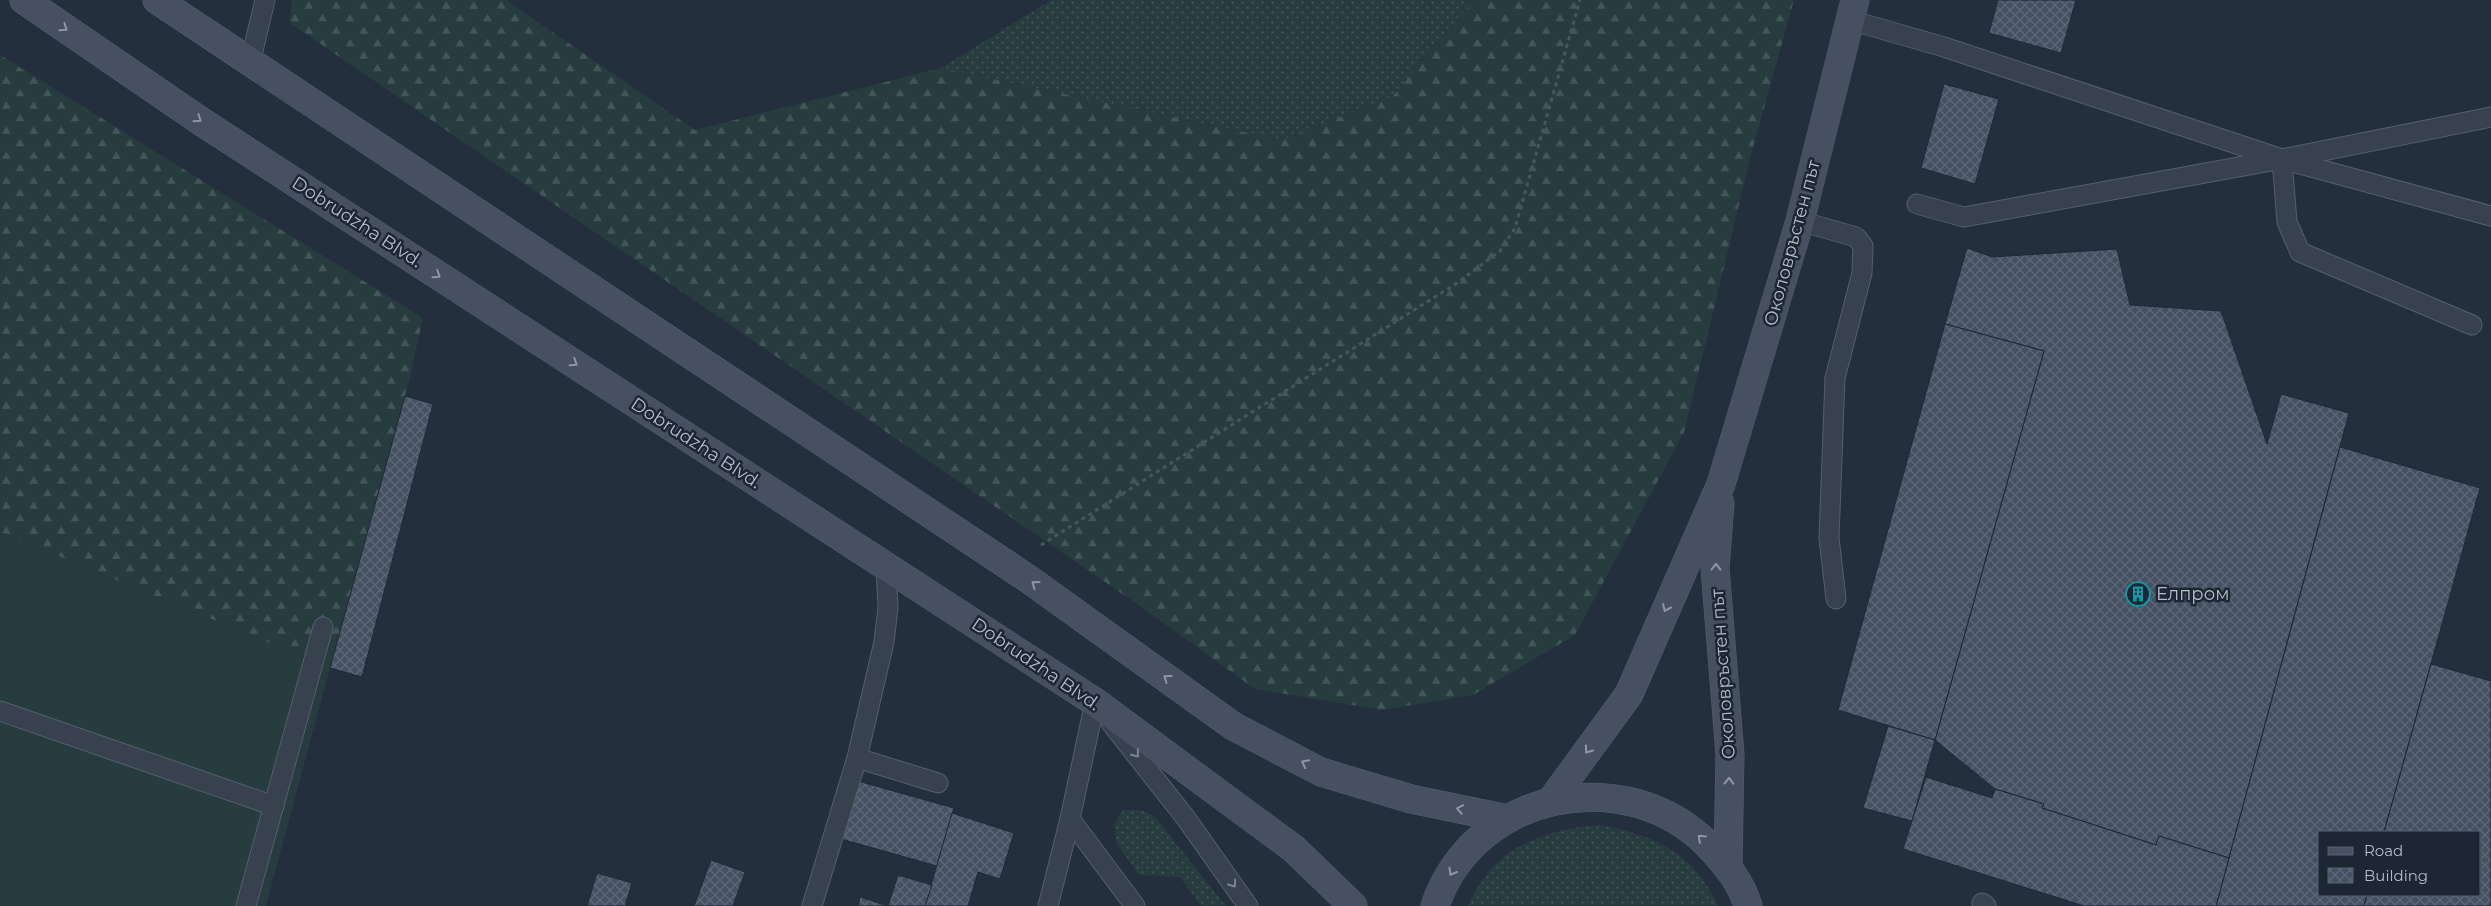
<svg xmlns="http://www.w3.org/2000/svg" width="2491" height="906" font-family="Montserrat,sans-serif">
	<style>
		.grass { fill: url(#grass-dots) }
		.forest { fill: url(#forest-firs) }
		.garden { fill: #263c3f }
		.building { fill: url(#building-cross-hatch); stroke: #1f2835 }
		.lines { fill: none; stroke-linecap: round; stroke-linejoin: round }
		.lane-casing { stroke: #565f6c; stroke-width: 21 }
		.secondary-casing { stroke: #565f6c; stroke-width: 29 }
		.path { stroke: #44595c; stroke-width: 3; stroke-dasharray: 4 4; stroke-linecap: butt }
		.lane { stroke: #38414e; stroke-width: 19 }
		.secondary { stroke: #465061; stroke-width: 28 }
		.oneway { stroke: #8e96a5 }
		.oneway2 { stroke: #7c8592 }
		.labels { text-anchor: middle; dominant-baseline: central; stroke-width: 5; stroke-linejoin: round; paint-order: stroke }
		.street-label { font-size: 18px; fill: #b4bcc9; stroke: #1d2633 }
		.poi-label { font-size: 18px; fill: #b4bcc9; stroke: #1d2633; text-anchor: start }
	</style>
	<defs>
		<pattern id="grass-dots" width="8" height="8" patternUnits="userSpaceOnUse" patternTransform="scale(1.25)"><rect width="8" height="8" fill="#263c3f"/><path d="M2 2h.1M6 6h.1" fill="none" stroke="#435659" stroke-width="1.8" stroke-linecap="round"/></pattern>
		<pattern id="forest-firs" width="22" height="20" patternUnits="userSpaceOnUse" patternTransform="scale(1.25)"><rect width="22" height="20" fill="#263c3f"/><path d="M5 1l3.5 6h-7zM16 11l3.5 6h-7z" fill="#435659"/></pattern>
		<pattern id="building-cross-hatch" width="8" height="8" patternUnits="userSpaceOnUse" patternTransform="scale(1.25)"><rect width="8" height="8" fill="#455162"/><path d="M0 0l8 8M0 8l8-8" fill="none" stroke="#5d6877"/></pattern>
	</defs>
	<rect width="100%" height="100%" fill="#242f3e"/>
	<g class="grass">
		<polygon points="1051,0 1473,0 1393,96 1282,140 941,68"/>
		<polygon points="1123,810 1142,810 1155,817 1226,906 1201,906 1180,877 1139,875 1117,844 1114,825"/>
		<path d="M 1599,825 C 1653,834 1695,854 1718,906 L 1468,906 C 1492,849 1542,829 1599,825 Z"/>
	</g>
	<g class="forest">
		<polygon points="292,0 506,0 695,130 941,68 1282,140 1393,96 1473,0 1794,0 1752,151 1684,432 1575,635 1473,695 1382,710 1255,689 1140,606 290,23"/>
		<polygon points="0,55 423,318 410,377 330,668 0,532"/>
	</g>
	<polygon class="garden" points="0,532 330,668 266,906 0,906"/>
	<g class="building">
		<polygon points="1998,0 2076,0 2061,53 1989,33"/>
		<polygon points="1944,84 1999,99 1975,184 1921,168"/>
		<polygon points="1967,248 1992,257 2117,249 2130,305 2221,311 2267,444 2281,394 2349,413 2229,858 2159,836 2156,845 2042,808 2044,804 1995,789 1935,740 2044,351 1945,324"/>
		<polygon points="1945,324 2044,351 1935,740 1838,710"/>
		<polygon points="405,396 433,404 362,677 330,668"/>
		<polygon points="2340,447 2480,488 2384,832 2320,832 2320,895 2367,895 2364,906 2216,906"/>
		<polygon points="2431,664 2491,681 2491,906 2364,906 2367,895 2480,895 2480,832 2384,832"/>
		<polygon points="1888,726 1935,740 1912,821 1863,808"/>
		<polygon points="1926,777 1992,798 1995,789 2044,804 2042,808 2156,845 2159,836 2229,858 2216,906 2084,906 1903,849"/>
		<polygon points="858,781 954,808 937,866 841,839"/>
		<polygon points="952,813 1014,833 1000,879 978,872 968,906 925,906"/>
		<polygon points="711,860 745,872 733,906 694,906"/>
		<polygon points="597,873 632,883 625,906 587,906"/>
		<polygon points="898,875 932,885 925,906 858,906 860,897 888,906"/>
	</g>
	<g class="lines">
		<g class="lane-casing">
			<g id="lane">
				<polyline points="1850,20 1944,47 2282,159 2491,216"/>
				<polyline points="250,63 265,0"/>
				<polyline points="2282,159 2287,222 2300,252 2472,325"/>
				<polyline points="1917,204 1964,217 2282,159 2491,117"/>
				<polyline points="1800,221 1856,237 1863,246 1862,273 1835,378 1829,538 1836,599"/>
				<polyline points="0,711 274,806"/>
				<polyline points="1111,723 1185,817 1248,906"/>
				<polyline points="857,758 938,783"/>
				<polyline points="1070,819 1135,906"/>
				<polyline points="1982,903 1986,906"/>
				<polyline points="246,906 323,627"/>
				<polyline points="812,906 857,758 884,642 888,608 886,566"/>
				<polyline points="1048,906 1070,819 1095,702"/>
			</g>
		</g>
		<g class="secondary-casing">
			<g id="secondary">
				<polyline points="24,0 202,122 1095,702 1294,849 1353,906"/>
				<polyline points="157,0 1027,578 1233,726 1321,772 1411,799 1508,819"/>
				<polyline points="1720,503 1715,568 1730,755 1728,865"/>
				<polyline points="1551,801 1629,694 1721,484 1800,221 1855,0"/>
				<path d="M 1435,906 C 1474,791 1626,761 1709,846 C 1726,864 1741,882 1748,906"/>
			</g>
		</g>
		<polyline class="path" points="1041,545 1457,283 1500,251 1515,228 1580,0"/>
		<use href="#lane" class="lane"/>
		<use href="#secondary" class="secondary"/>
	</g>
	<defs><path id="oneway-chevron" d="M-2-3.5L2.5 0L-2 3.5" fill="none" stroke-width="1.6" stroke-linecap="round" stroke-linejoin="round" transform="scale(1.25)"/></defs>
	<g class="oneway">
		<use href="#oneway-chevron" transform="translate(64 28) rotate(34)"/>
		<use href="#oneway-chevron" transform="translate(198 119) rotate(34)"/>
		<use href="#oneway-chevron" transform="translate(437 275) rotate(33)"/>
		<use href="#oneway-chevron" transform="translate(574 363) rotate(33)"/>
		<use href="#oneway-chevron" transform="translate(1716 567) rotate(-89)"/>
		<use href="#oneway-chevron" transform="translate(1035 584) rotate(-144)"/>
		<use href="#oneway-chevron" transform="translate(1666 608) rotate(114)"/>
		<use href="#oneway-chevron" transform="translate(1167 678) rotate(-144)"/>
		<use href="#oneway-chevron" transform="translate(1588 750) rotate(126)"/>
		<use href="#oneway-chevron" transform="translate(1305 763) rotate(-152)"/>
		<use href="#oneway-chevron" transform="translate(1729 781) rotate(-89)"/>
		<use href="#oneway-chevron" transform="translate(1460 809) rotate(-169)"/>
		<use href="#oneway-chevron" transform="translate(1701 838) rotate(-137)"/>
		<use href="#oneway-chevron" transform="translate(1452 872) rotate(120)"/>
	</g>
	<g class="oneway2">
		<use href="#oneway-chevron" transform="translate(1136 754) rotate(52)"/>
		<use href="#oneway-chevron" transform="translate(1233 884) rotate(55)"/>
	</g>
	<defs>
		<g id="building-ring" transform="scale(1.25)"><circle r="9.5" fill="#1d2633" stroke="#0f9aa8" stroke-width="1.5"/><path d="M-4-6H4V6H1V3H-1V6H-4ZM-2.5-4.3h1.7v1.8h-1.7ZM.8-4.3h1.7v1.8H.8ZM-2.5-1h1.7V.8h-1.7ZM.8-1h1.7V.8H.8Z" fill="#0f9aa8"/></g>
	</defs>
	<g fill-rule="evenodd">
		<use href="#building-ring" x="2138" y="594"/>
	</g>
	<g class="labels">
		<g class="street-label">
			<text transform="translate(357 222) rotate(33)">Dobrudzha Blvd.</text>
			<text transform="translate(1792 243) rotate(-75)">Околовръстен път</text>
			<text transform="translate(696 443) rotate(33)">Dobrudzha Blvd.</text>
			<text transform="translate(1036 664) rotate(34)">Dobrudzha Blvd.</text>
			<text transform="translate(1723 674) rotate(-94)">Околовръстен път</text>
		</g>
		<g class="poi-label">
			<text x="2156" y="594">Елпром</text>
		</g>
	</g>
	<rect x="2318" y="831" width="162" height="65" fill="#1d2633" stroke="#59626f"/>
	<rect x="2328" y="847" width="25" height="8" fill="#465061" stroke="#59626f"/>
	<text x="2364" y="856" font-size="15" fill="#b4bcc9">Road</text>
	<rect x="2328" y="868" width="25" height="15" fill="url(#building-cross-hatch)" stroke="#59626f"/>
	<text x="2364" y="881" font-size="15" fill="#b4bcc9">Building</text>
</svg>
